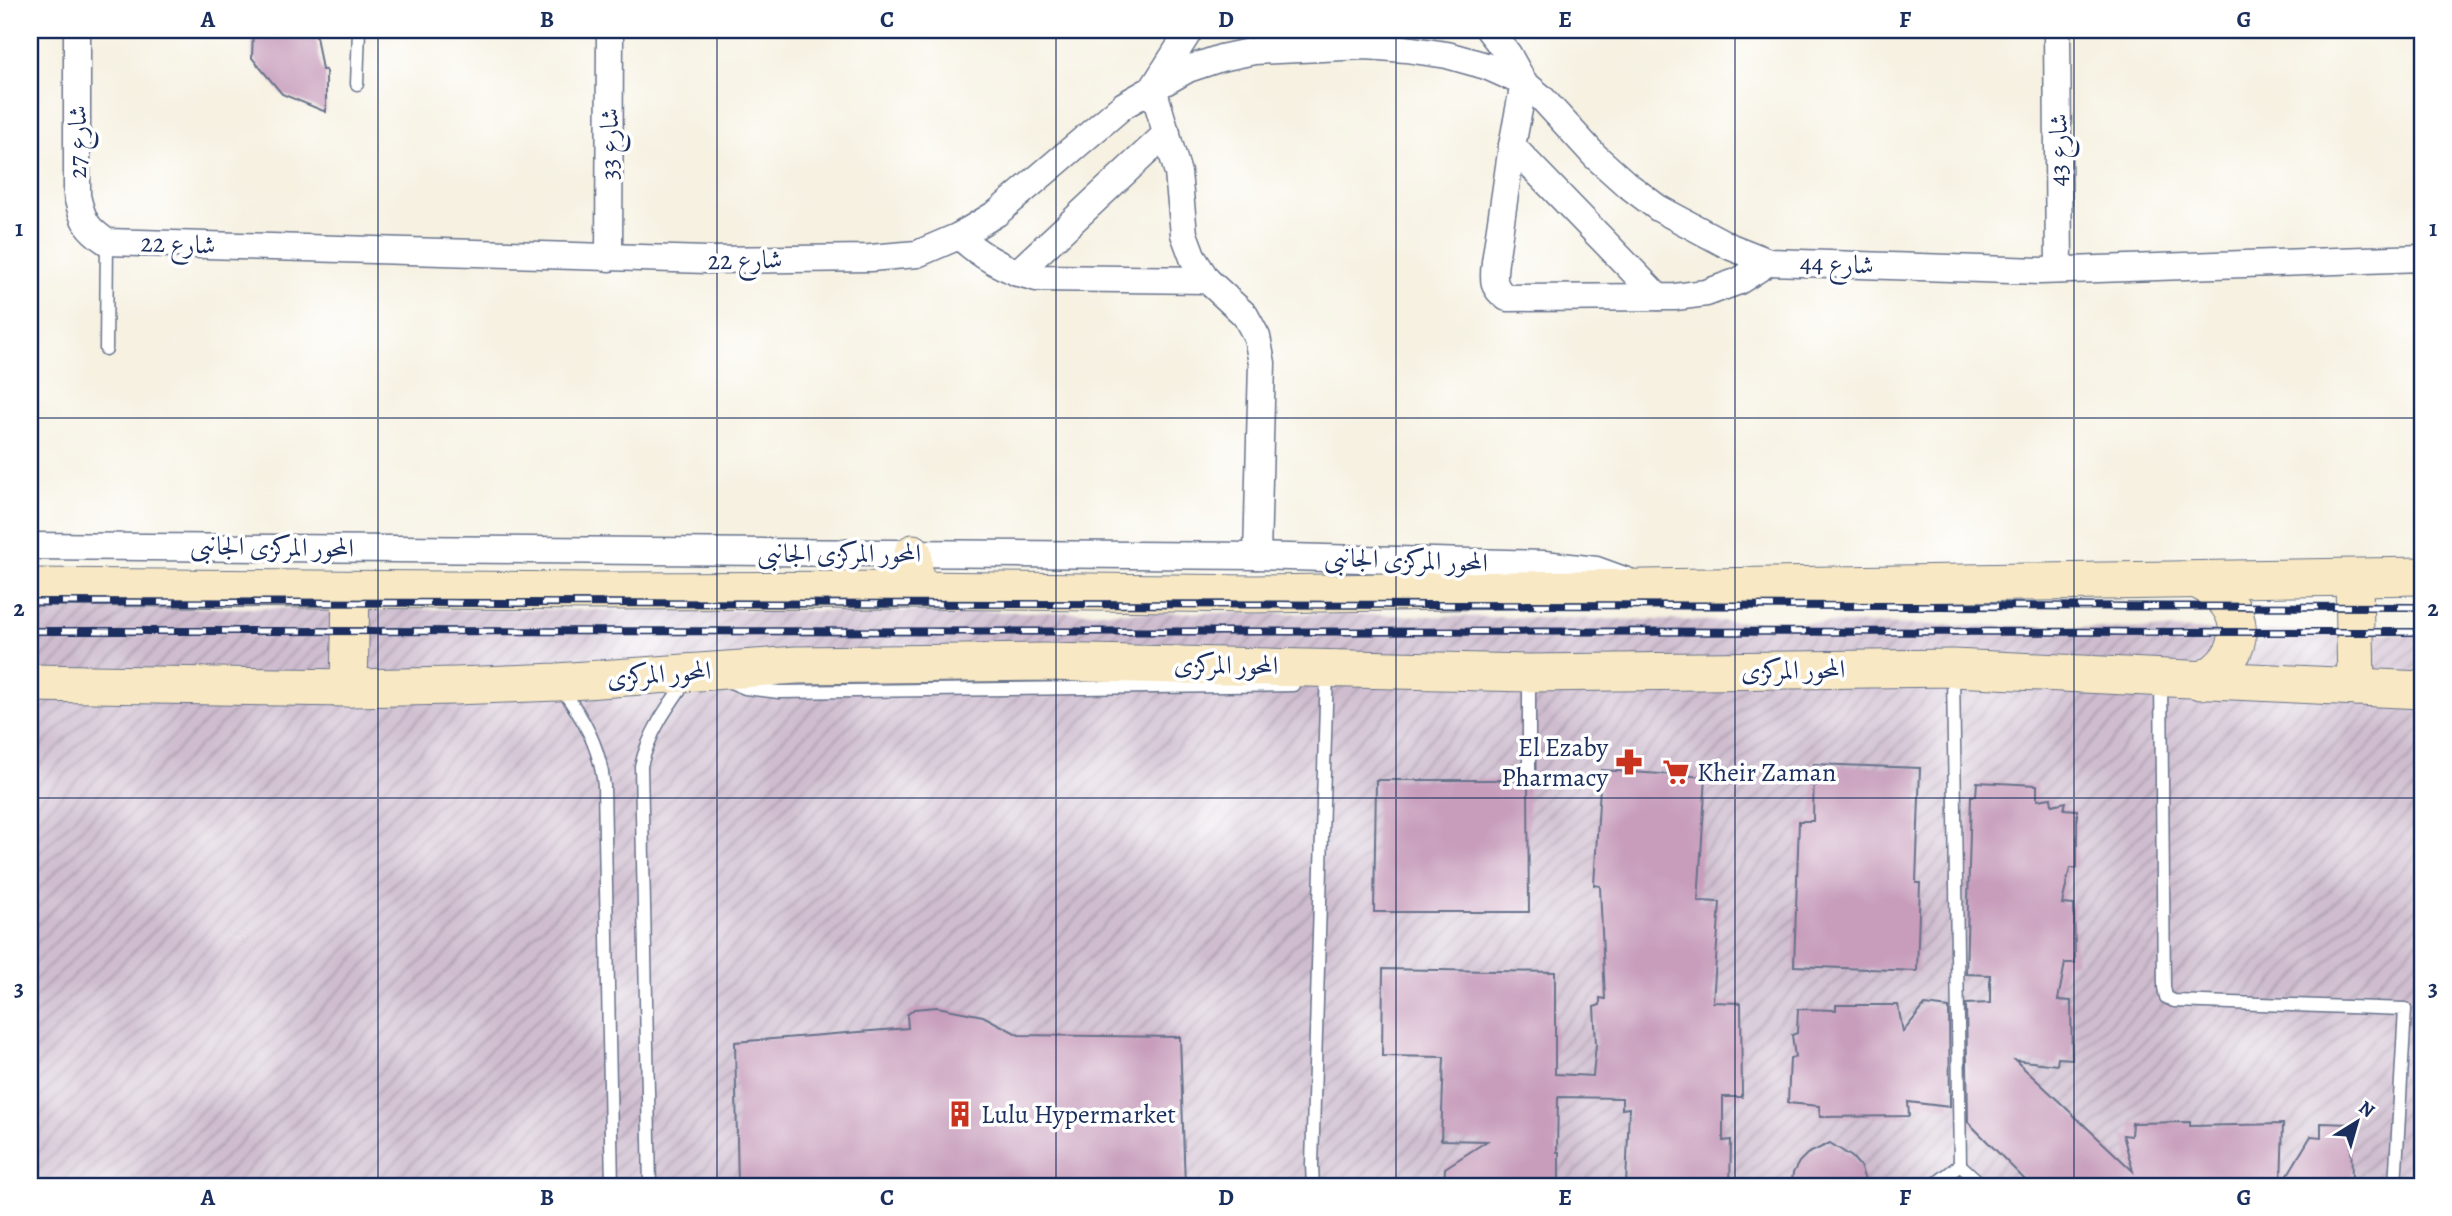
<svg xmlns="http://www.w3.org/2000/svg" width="2452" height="1216" font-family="Alegreya,Amiri,serif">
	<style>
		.industrial { fill: url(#industrial-furrows) }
		.building { fill: #c79dbb }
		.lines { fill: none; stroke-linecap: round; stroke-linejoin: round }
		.lane-casing { stroke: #68738c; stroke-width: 15 }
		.street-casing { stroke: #68738c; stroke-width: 29 }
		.secondary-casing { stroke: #68738c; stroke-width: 39 }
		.lane { stroke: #fff; stroke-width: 12 }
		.street { stroke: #fff; stroke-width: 26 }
		.secondary { stroke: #f8e8c3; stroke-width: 37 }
		.rail-casing { stroke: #1b2f5e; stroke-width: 8 }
		.rail { stroke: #fff; stroke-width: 5; stroke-dasharray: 16; stroke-linecap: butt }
		.grid { fill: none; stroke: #1b2f5e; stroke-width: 2; stroke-opacity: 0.55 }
		.labels { text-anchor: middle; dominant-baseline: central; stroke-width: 7; stroke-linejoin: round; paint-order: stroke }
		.street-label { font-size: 26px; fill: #1b2f5e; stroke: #fff }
		.poi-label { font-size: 26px; fill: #1b2f5e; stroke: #fff; text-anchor: start }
		.neatline { fill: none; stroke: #1b2f5e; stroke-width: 2.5 }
		.grid-label { font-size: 23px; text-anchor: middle; font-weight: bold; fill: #1b2f5e }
	</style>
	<defs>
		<pattern id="industrial-furrows" width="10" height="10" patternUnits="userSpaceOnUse" patternTransform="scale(1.75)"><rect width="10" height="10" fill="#cfbdcf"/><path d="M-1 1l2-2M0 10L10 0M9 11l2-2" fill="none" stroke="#a79aab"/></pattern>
	</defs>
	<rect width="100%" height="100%" fill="#fff"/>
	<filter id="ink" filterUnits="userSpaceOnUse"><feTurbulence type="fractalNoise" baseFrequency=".0143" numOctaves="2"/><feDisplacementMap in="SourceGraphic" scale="14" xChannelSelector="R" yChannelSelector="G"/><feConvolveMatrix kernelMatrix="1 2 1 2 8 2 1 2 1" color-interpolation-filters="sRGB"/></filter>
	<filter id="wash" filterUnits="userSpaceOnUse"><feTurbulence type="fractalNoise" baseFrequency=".00686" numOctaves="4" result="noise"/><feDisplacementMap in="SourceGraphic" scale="28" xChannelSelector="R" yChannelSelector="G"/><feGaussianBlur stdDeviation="1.57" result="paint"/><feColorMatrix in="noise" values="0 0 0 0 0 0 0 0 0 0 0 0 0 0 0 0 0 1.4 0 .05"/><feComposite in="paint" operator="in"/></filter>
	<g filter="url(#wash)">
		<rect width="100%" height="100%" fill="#f6f1e1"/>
		<polygon class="industrial" points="30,607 1277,613 2422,634 2422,1186 30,1186"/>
		<g id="blocks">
			<g class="building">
				<polygon points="253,30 315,30 322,70 326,70 326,112 282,94 252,58"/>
				<polygon points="1814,764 1920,768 1916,883 1920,883 1917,971 1794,966 1799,821 1813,821"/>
				<polygon points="1601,770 1706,777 1698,901 1720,902 1713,1002 1741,1003 1742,1097 1723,1097 1723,1141 1731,1140 1730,1186 1626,1186 1629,1108 1622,1109 1622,1098 1558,1097 1557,1152 1559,1152 1559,1186 1444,1186 1445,1168 1487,1141 1441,1140 1444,1057 1382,1056 1383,969 1555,972 1555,1074 1593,1076 1596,1044 1594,1007 1600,1005 1600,998 1605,999 1600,886 1594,885"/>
				<polygon points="1376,780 1521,780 1528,787 1529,912 1374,912"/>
				<polygon points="1977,782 2037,785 2037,800 2051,798 2052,805 2066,802 2064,809 2077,810 2077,868 2070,868 2062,904 2074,905 2075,963 2065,963 2058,1000 2071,1001 2072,1059 2058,1058 2057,1065 2015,1060 2133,1171 2123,1135 2131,1136 2132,1123 2190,1122 2190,1126 2283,1124 2281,1186 2031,1186 1968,1122 1966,1004 1990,1003 1990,975 1966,974 1971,796 1976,796"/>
				<polygon points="1836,1005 1898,1005 1903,1032 1925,1005 1949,1008 1950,1107 1908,1102 1909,1116 1820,1117 1819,1106 1788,1103 1790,1058 1795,1057 1792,1035 1797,1033 1798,1009 1836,1010"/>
				<polygon points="937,1007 983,1016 1019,1035 1180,1037 1185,1186 738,1186 735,1042 908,1028 907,1015 914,1009"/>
				<polygon points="2321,1123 2351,1124 2352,1186 2281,1186 2311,1136 2321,1137"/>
				<polygon points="1830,1143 1852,1157 1860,1166 1867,1186 1791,1186 1793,1173 1799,1162 1807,1154"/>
			</g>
		</g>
	</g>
	<g filter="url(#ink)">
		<use href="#blocks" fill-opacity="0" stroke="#68738c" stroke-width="2"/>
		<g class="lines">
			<g class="lane-casing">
				<g id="lane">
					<polyline points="357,84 359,30"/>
					<polyline points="106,349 107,242"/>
					<polyline points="1953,672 1960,1165"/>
					<polyline points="1529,677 1529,778"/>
					<polyline points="2161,680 2164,987 2166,997 2174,1001 2405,1009 2395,1186"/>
					<polyline points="728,681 745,688 779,692 1293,685"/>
					<path d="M 561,688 C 584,719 600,747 604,786 L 612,1186"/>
					<path d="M 650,1186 L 641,766 C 649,732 668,706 688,678"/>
					<polyline points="1313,1186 1312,1165 1327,671"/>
					<polyline points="1933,1186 1960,1165 1983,1186"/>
				</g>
			</g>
			<g class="street-casing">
				<g id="street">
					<path d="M 77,30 L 77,196 C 83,221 86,228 107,242 L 707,260 L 870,258 L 917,254 L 959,236 L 997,213 L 1124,105 L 1188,69 L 1221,58 L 1254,51 L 1366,46 L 1406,49 L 1447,55 L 1486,66 L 1524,83 L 1542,98 L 1595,156 L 1625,183 L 1658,208 L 1731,247 L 1769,262 L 2040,271 L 2422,258"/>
					<polyline points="1190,30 1153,88 1178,173 1184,234 1193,258 1207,280 1245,315 1257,337 1262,363 1257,556"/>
					<path d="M 1489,30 L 1508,54 L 1524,83 L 1512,146 L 1495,262 C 1493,279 1492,288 1507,298 L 1675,297 L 1706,293 L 1739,281 L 1769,262"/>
					<polyline points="2057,30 2059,270"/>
					<polyline points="1512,146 1658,297"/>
					<path d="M 959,236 C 982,257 1006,271 1037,278 L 1207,280"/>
					<polyline points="609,258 610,30"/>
					<polyline points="1017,273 1167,133"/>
					<polyline points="30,546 1257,556 1544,564 1596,570 1629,582"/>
				</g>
			</g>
			<g class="secondary-casing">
				<g id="secondary">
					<polyline points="913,553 915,590"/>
					<polyline points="2354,578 2356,687"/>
					<path d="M 2199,581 C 2249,604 2251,656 2201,681"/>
					<polyline points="30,587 588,591 915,590 1255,594 2422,576"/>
					<polyline points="30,683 349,688 456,686 557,682 797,665 1046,662 1529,673 1953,668 2422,690"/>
					<polyline points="349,688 351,590"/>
				</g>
			</g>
			<use href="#lane" class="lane"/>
			<use href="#street" class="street"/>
			<use href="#secondary" class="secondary"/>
			<g class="rail-casing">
				<g id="rail">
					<polyline points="30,602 2422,607"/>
					<polyline points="30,631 2422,632"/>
				</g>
			</g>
			<use href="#rail" class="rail"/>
		</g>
	</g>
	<path class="grid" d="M 378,30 L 378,1186M 717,30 L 717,1186M 1056,30 L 1056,1186M 1396,30 L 1396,1186M 1735,30 L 1735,1186M 2074,30 L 2074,1186M 30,418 L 2422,418M 30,798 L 2422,798"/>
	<defs>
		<g id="pharmacy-bare" transform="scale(2.1)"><path d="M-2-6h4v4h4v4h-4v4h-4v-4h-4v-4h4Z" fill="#c8321e" stroke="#fff" stroke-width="2.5" paint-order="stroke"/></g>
		<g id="supermarket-bare" transform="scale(2.1)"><path d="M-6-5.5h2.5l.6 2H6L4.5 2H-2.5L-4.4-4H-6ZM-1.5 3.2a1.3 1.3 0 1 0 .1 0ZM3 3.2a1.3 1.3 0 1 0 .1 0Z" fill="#c8321e" stroke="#fff" stroke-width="2.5" paint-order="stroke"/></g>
		<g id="building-bare" transform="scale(2.1)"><path d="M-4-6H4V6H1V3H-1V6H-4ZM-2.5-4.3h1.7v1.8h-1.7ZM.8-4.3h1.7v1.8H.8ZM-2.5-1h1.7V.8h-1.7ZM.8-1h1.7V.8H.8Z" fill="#c8321e" stroke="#fff" stroke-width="2.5" paint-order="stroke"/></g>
	</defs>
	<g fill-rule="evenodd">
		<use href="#pharmacy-bare" x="1629" y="762"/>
		<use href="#supermarket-bare" x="1676" y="772"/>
		<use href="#building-bare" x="960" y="1114"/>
	</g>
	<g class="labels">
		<g class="street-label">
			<text transform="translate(77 142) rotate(-90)">شارع 27</text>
			<text transform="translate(609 144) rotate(-90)">شارع 33</text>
			<text transform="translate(2058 150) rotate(-90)">شارع 43</text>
			<text transform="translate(178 244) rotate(2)">شارع 22</text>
			<text transform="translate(745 260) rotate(-1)">شارع 22</text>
			<text transform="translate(1837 264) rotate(2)">شارع 44</text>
			<text transform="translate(272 547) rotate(1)">المحور المركزى الجانبى</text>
			<text x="839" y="553">المحور المركزى الجانبى</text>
			<text transform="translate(1406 560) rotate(2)">المحور المركزى الجانبى</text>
			<text transform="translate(1226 665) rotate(1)">المحور المركزى</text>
			<text transform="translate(1793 670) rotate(-1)">المحور المركزى</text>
			<text transform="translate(659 674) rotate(-4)">المحور المركزى</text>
		</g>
		<g class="poi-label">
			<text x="1608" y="747" text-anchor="end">El Ezaby<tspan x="1608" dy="30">Pharmacy</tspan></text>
			<text x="1697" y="772">Kheir Zaman</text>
			<text x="981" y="1114">Lulu Hypermarket</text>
		</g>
	</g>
	<rect width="2452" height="1216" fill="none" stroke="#fff" stroke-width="77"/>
	<g transform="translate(2357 1122) rotate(37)" stroke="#ffffff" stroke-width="5" paint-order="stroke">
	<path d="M0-5L12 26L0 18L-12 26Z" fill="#1b2f5e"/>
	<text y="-10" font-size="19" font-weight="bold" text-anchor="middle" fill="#1b2f5e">N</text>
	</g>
	<rect x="38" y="38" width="2376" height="1140" class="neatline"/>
	<g class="grid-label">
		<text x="208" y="27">A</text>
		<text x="547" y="27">B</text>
		<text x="887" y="27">C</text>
		<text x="1226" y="27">D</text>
		<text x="1565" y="27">E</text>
		<text x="1905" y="27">F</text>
		<text x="2244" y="27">G</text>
		<text x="19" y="236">1</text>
		<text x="2433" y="236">1</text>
		<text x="19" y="616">2</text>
		<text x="2433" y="616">2</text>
		<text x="19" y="996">3</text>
		<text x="2433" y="996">3</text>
		<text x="208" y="1205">A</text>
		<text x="547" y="1205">B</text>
		<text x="887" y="1205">C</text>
		<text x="1226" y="1205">D</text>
		<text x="1565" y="1205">E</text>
		<text x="1905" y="1205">F</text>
		<text x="2244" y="1205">G</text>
	</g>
</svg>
